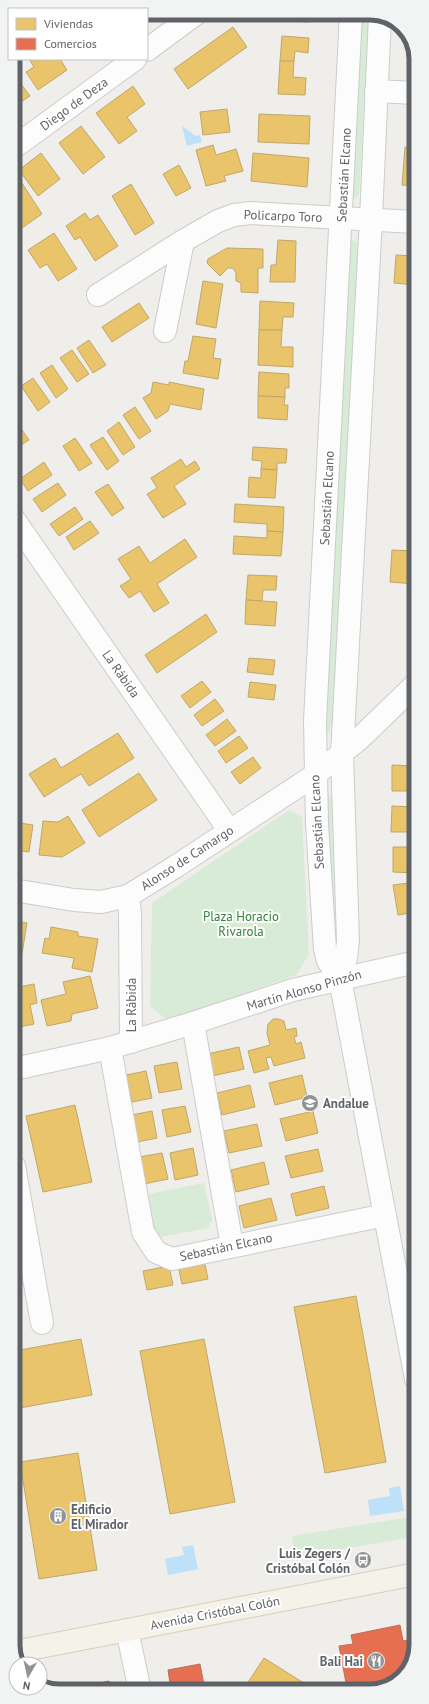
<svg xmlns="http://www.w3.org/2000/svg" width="429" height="1704" font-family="'PT Sans',sans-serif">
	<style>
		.green { fill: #d8ebd6 }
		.water { fill: #bfe0f9 }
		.homes { fill: #e9c46a; stroke: #c0a769 }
		.shops { fill: #e76f51; stroke: #be6b58 }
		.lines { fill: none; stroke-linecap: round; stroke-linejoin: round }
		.minor-casing { stroke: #cbcccc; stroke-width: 24 }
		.major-casing { stroke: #d7ceb8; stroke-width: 24 }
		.minor { stroke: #fdfcfc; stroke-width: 22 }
		.major { stroke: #f4f2e9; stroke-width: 22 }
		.labels { text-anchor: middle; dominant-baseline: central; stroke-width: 4; stroke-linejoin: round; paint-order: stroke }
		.street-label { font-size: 13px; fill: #5f6368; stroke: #fff }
		.park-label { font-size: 13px; fill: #348238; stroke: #fff }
		.poi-label { font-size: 13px; font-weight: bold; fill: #5f6368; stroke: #fff; text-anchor: start }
		.rim { fill: none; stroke: #5f6368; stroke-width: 5 }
	</style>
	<rect width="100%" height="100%" fill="#efeeea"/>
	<g class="green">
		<polygon points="357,13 369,13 359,195 355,198 352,199"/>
		<polygon points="349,239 357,242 358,247 332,720 330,731 325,735"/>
		<polygon points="325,793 331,797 332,808 335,944"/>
		<polygon points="289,810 302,817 309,954 296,975 167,1020 150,1006 152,903"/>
		<polygon points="204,1183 212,1219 209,1228 155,1238 139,1196"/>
		<polygon points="410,1517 414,1537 295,1557 292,1536"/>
	</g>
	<g class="water">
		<polygon points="182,126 196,136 200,135 202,142 187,146"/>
		<polygon points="400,1486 404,1511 370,1516 368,1500 390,1496 389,1488"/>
		<polygon points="193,1545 198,1569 168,1575 165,1559 184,1555 182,1547"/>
	</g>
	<g class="homes">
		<polygon points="272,13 310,13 309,22 272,20"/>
		<polygon points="233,27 247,47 188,89 174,69"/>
		<polygon points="282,36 309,38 308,53 295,51 294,61 280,61"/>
		<polygon points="29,59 60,59 67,70 38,90 26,72 34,67"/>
		<polygon points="280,61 294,61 293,77 306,78 305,95 278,94"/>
		<polygon points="13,73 30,96 15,106 13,103"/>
		<polygon points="133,86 145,104 127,117 137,131 119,144 96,113"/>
		<polygon points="410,102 415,102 415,138 408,138"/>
		<polygon points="227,109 230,132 203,135 200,112"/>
		<polygon points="259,114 310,116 309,144 258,142"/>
		<polygon points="81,126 105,157 83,174 59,143"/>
		<polygon points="213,145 216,155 236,149 243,171 224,176 226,181 206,186 196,150"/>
		<polygon points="405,147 415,148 415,186 402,185"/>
		<polygon points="41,153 60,179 38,196 19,170"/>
		<polygon points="253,153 309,158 307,187 251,181"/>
		<polygon points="179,165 191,188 176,196 163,174"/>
		<polygon points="18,177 42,214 19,230 13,221 13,217 19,213 13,204 13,180"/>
		<polygon points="131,184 154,223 135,235 112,196"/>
		<polygon points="85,213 90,220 98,215 118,246 95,261 80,237 75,240 66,226"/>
		<polygon points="54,233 77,269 58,281 47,264 40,268 28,250"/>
		<polygon points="278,240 296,241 295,282 270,282 271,265 276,265"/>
		<polygon points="227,248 263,249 263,268 258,268 258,293 241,292 241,283 236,281 236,273 233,268 228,268 220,276 207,263 208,259"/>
		<polygon points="396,255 415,256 415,285 394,283"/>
		<polygon points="203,281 223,284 216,328 196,324"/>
		<polygon points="13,301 21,313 13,318"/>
		<polygon points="260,301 294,303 293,317 283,317 282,330 259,330"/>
		<polygon points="139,303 149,318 112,342 102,327"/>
		<polygon points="259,330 282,330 281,347 293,347 293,367 258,365"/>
		<polygon points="193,336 216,339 213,358 221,359 218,379 183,373 185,361 188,361"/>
		<polygon points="89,340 106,365 93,373 77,348"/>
		<polygon points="72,350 89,374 77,382 60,358"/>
		<polygon points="52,365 68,389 56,398 40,373"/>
		<polygon points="259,372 289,374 289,388 285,388 285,397 258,396"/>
		<polygon points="33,378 50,402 38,411 21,386"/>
		<polygon points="153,382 169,385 169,382 204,389 201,410 170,404 168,411 156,419 143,398 151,393"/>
		<polygon points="258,396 285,397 284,405 288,405 287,420 258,418"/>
		<polygon points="135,407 151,431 139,439 123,415"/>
		<polygon points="119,422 135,447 123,455 107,431"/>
		<polygon points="20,427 29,440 13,450 13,432"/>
		<polygon points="103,437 119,461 107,470 90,445"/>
		<polygon points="75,438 92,463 79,471 63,446"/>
		<polygon points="253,447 287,449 286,463 277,463 277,470 261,469 262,461 252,460"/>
		<polygon points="181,459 186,467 195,461 200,469 174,486 186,504 163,518 147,494 157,488 151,478"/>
		<polygon points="44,462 52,475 28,491 20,479"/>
		<polygon points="261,469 277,470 275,498 248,497 249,477 261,478"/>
		<polygon points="58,483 66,495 42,512 33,499"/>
		<polygon points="108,484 124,508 112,516 95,492"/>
		<polygon points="235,504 284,507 283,532 267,531 267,524 234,522"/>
		<polygon points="75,507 83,519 59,536 50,524"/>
		<polygon points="90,521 99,533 74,550 66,537"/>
		<polygon points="267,531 283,532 281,556 233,554 234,536 267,538"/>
		<polygon points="185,539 197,557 157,584 169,603 154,612 140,591 129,598 120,586 131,579 118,559 139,546 150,563"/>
		<polygon points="392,550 415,551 415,584 390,582"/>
		<polygon points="248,575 277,576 276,590 263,590 262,601 246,600"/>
		<polygon points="246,600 277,602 275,626 245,624"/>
		<polygon points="206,614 217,632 157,673 145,655"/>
		<polygon points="249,658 275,660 273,675 247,672"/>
		<polygon points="202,681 211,692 190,708 181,696"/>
		<polygon points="250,682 276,685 274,700 248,697"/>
		<polygon points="215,699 224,711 202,726 194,715"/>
		<polygon points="227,719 236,731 215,746 206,735"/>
		<polygon points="416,719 416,729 410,724"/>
		<polygon points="118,733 134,758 89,786 81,774 44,797 29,774 55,758 61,768"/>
		<polygon points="239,736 248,748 226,763 218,751"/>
		<polygon points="253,757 261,768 240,784 231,772"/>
		<polygon points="392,765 415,766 415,791 392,791"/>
		<polygon points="139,773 157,800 99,837 82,810"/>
		<polygon points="392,806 414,807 414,832 391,832"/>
		<polygon points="68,816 85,843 62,857 39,855 43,821 58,822"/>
		<polygon points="13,822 33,825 29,852 13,850"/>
		<polygon points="393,847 416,847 416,873 393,872"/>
		<polygon points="416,882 416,912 398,915 393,885"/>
		<polygon points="13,921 27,923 19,972 13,971"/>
		<polygon points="51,927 78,932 78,936 98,939 92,972 72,968 74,958 42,953 45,938 49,939"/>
		<polygon points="90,976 98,1008 72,1014 71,1021 47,1026 41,1000 66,994 63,982"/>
		<polygon points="34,984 37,1003 30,1005 34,1024 14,1028 13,988"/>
		<polygon points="273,1019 279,1019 284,1021 286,1030 296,1028 297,1036 294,1037 296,1044 301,1042 305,1058 274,1066 271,1057 266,1058 269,1069 254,1073 248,1051 270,1045 267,1033 268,1024"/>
		<polygon points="239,1047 244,1069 212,1076 207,1054"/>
		<polygon points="177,1062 182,1089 159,1093 154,1066"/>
		<polygon points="146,1071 152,1098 132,1102 126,1075"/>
		<polygon points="302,1075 307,1097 275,1105 269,1083"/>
		<polygon points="250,1085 255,1107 222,1115 217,1093"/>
		<polygon points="75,1105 92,1182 43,1192 26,1116"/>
		<polygon points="185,1106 191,1132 167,1137 162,1110"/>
		<polygon points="152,1111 157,1138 137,1142 132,1115"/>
		<polygon points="313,1111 318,1133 286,1141 280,1119"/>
		<polygon points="257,1124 262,1146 229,1153 224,1131"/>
		<polygon points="193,1148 198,1175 175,1180 170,1153"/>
		<polygon points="318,1149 323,1171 291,1178 285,1156"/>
		<polygon points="162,1153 168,1179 144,1184 139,1157"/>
		<polygon points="264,1162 269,1184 236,1192 231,1170"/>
		<polygon points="324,1186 329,1208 296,1216 291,1194"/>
		<polygon points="271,1198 277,1220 244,1228 239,1206"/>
		<polygon points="204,1260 208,1279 182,1284 178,1265"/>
		<polygon points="169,1266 173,1285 147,1290 143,1271"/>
		<polygon points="356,1296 386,1462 325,1473 294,1307"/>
		<polygon points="81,1339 92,1395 14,1409 14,1351"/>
		<polygon points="204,1339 235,1502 170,1514 140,1351"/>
		<polygon points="78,1453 97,1570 39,1579 20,1462"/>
		<polygon points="264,1658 315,1690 243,1690"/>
	</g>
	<g class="shops">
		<polygon points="400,1625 403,1641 416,1638 416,1645 405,1675 401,1677 347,1688 339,1646 353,1644 351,1635"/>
		<polygon points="200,1664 205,1690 171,1690 168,1670"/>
		<polygon points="109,1681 111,1691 76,1691 76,1688"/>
	</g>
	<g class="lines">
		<g class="minor-casing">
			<g id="minor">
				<polyline points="351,13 315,721 317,824 325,949 328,961 340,979 416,1379"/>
				<polyline points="147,50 197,13"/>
				<polyline points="376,91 415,93"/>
				<polyline points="13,148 135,59"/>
				<polyline points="98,295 183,241 218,221 234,215 251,213 415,222"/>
				<polyline points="165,331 183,241"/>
				<polyline points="13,518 229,830"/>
				<polyline points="13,890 74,900 101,902 128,896 175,867 315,775 358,740 415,685"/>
				<polyline points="128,896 130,913 131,1042"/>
				<polyline points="340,979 346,958 348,941 342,754 371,219 380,15"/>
				<polyline points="193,1023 232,1246"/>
				<polyline points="110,1048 143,1232 156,1252 172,1259 385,1215"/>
				<polyline points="14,1069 110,1048 193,1023 293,990 416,962"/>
				<polyline points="14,1166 42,1323"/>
				<polyline points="127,1630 140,1691"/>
			</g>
		</g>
		<g class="major-casing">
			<polyline id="major" points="14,1652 416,1574"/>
		</g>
		<use href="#minor" class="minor"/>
		<use href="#major" class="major"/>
	</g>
	<defs>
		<g id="school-disc" transform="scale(0.9)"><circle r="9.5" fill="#919496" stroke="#fff"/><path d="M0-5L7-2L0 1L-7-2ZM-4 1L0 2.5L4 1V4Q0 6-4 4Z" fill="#fff"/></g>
		<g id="building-disc" transform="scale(0.9)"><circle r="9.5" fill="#919496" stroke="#fff"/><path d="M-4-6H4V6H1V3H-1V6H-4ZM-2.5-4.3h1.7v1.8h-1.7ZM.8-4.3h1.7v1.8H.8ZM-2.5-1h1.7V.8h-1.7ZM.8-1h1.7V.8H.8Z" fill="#fff"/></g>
		<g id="bus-disc" transform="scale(0.9)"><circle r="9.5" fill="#919496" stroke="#fff"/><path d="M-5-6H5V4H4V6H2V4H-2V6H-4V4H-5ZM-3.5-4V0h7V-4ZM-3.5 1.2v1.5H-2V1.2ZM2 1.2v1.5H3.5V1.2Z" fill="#fff"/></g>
		<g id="restaurant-disc" transform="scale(0.9)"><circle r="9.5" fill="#919496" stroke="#fff"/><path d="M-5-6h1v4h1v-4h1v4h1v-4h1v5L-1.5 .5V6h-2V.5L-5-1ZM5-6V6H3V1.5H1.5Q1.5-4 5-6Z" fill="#fff"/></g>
	</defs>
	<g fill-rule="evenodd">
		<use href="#school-disc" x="310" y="1103"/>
		<use href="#building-disc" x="58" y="1516"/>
		<use href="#bus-disc" x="363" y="1560"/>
		<use href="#restaurant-disc" x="376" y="1661"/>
	</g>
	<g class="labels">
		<g class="street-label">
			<text transform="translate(74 104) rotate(-36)">Diego de Deza</text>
			<text transform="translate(344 175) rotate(-87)">Sebastián Elcano</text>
			<text transform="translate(283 216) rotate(2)">Policarpo Toro</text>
			<text transform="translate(327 498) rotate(-87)">Sebastián Elcano</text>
			<text transform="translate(121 674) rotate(55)">La Rábida</text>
			<text transform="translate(317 822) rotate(-93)">Sebastián Elcano</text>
			<text transform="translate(187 858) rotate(-33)">Alonso de Camargo</text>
			<text transform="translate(304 990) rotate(-16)">Martín Alonso Pinzón</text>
			<text transform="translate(131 1005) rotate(-90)">La Rábida</text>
			<text transform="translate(226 1247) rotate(-12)">Sebastián Elcano</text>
			<text transform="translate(215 1613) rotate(-11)">Avenida Cristóbal Colón</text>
		</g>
		<g class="park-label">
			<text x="241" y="916">Plaza Horacio<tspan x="241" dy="15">Rivarola</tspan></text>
		</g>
		<g class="poi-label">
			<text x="323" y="1103">Andalue</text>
			<text x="71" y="1509">Edificio<tspan x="71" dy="15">El Mirador</tspan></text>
			<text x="350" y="1553" text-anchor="end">Luis Zegers /<tspan x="350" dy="15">Cristóbal Colón</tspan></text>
			<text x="363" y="1661" text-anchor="end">Bali Hai</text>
		</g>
	</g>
	<path d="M0 0H429V1704H0ZM59 20H370A39 39 0 0 1 409 59V1645A39 39 0 0 1 370 1684H59A39 39 0 0 1 20 1645V59A39 39 0 0 1 59 20Z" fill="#f2f3f3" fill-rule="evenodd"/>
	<path class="rim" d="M59 20H370A39 39 0 0 1 409 59V1645A39 39 0 0 1 370 1684H59A39 39 0 0 1 20 1645V59A39 39 0 0 1 59 20Z"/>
	<rect x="8" y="8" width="140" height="52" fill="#ffffff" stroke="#bfc1c3"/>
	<rect x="16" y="18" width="20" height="12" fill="#e9c46a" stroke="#bfc1c3"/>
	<text x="44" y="28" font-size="12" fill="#5f6368">Viviendas</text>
	<rect x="16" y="38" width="20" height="12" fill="#e76f51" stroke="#bfc1c3"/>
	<text x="44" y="48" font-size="12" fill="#5f6368">Comercios</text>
	<g transform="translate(28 1676) rotate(189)"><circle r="19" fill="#ffffff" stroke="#bfc1c3"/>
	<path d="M0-3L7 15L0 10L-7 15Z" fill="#919496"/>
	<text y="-6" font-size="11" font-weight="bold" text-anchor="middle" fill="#5f6368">N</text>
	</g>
</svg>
